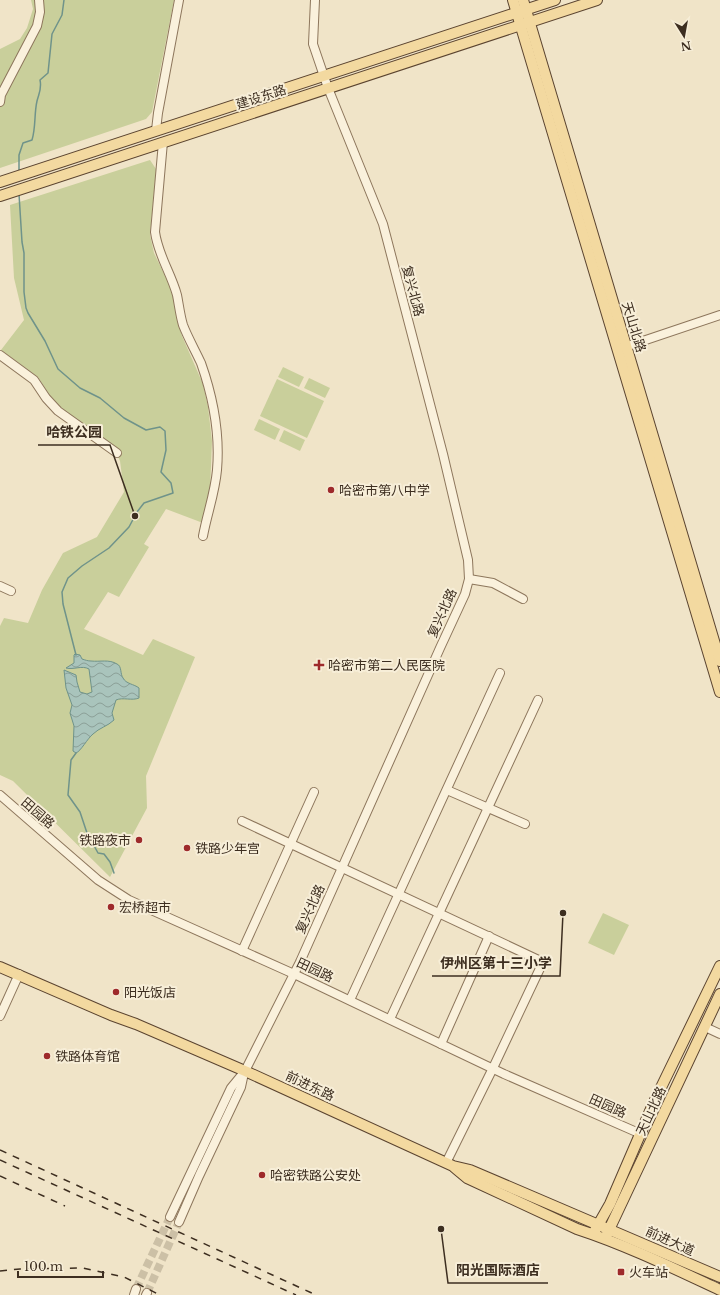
<svg xmlns="http://www.w3.org/2000/svg" width="720" height="1295" font-family="'Libre Baskerville','Noto Sans SC',serif">
	<style>
		.park { fill: #c9cf9b }
		.water { fill: url(#water-waves); stroke: #6f938a }
		.lines { fill: none; stroke-linecap: round; stroke-linejoin: round }
		.stream { stroke: #6f938a; stroke-width: 1.5 }
		.minor-tunnel { stroke: #ccc0a6; stroke-width: 8; stroke-dasharray: 8 4; stroke-linecap: butt }
		.minor-casing { stroke: #8d765c; stroke-width: 10 }
		.major-casing { stroke: #5b4430; stroke-width: 12 }
		.minor { stroke: #faf1dc; stroke-width: 8 }
		.major { stroke: #f3d9a0; stroke-width: 10 }
		.rail { stroke: #3d2e20; stroke-width: 1.5; stroke-dasharray: 7 7; stroke-linecap: butt }
		.poi-dot { fill: #9e2a2b; stroke: #f7eed8; stroke-width: 1.5 }
		.labels { text-anchor: middle; dominant-baseline: central; stroke-width: 4; stroke-linejoin: round; paint-order: stroke }
		.street-label { font-size: 13px; fill: #3d2e20; stroke: #f7eed8 }
		.poi-label { font-size: 13px; fill: #3d2e20; stroke: #f7eed8; text-anchor: start }
		.leader { fill: none; stroke: #3d2e20; stroke-width: 1.5 }
		.callout-dot { fill: #3d2e20; stroke: #f7eed8; stroke-width: 1.5 }
		.callout-label { font-size: 14px; text-anchor: middle; font-weight: bold; fill: #3d2e20; stroke: #f7eed8; stroke-width: 4; stroke-linejoin: round; paint-order: stroke }
	</style>
	<defs>
		<pattern id="water-waves" width="16" height="10" patternUnits="userSpaceOnUse"><rect width="16" height="10" fill="#a9c4bc"/><path d="M0 5q4-4 8 0t8 0" fill="none" stroke="#8ba098"/></pattern>
	</defs>
	<rect width="100%" height="100%" fill="#f0e4c8"/>
	<g class="park">
		<polygon points="31,0 174,0 152,112 146,119 0,168 0,49 20,39 27,28 33,9"/>
		<polygon points="150,160 156,169 150,235 154,253 170,286 174,300 177,319 182,336 203,384 208,407 212,441 210,491 203,523 166,509 144,544 149,547 119,597 108,592 84,629 143,655 153,639 195,657 146,776 147,808 110,877 13,781 0,775 0,626 4,618 28,623 42,590 63,553 97,537 124,492 120,461 113,446 61,408 52,399 38,377 1,350 24,320 14,278 10,205"/>
		<polygon points="283,367 304,377 299,387 278,377"/>
		<polygon points="309,378 330,388 325,398 304,388"/>
		<polygon points="277,379 324,401 307,438 260,416"/>
		<polygon points="259,419 280,429 275,440 254,430"/>
		<polygon points="284,430 305,440 300,451 279,441"/>
		<polygon points="603,913 629,925 614,955 588,943"/>
	</g>
	<path class="water" d="M 75,654 L 80,655 L 82,659 C 85,660 88,661 91,661 C 100,662 109,659 117,664 C 122,666 120,674 123,678 C 126,684 134,684 139,688 L 139,698 C 132,701 123,697 116,700 L 112,713 L 114,720 C 108,726 99,728 93,734 C 87,739 81,751 76,753 L 73,751 L 74,726 L 70,713 L 72,705 L 66,688 L 64,670 L 76,675 L 77,682 L 80,692 L 87,694 L 92,692 L 89,669 C 82,665 74,670 66,668 L 74,663 L 74,655 Z"/>
	<g class="lines">
		<g class="stream">
			<path d="M 19,172 L 19,155 L 23,143 L 32,140 C 36,127 34,114 37,101 C 39,93 42,89 40,80 L 48,73 L 52,34 L 62,15 L 64,0"/>
			<polyline points="19,194 22,242 24,253 24,292 26,308 28,313 45,341 58,369 80,388 100,398 124,418 146,430 160,427 165,431 166,450 161,472 171,483 173,493 144,503 137,512 129,527 109,548 82,566 68,578 62,592 63,604 76,655"/>
			<polyline points="76,753 71,760 68,795 80,812 87,833 98,853 104,854 110,862 114,873"/>
		</g>
		<g class="minor-tunnel">
			<polyline points="136,1289 170,1217"/>
			<polyline points="147,1293 179,1222"/>
		</g>
		<g class="minor-casing">
			<g id="minor">
				<polyline points="0,102 1,95 37,26 40,12 39,0"/>
				<polyline points="156,130 158,113 179,0"/>
				<path d="M 163,142 L 155,232 C 158,255 171,273 177,295 C 179,305 180,315 183,325 C 188,338 195,350 201,363 C 213,397 220,435 217,470 C 215,493 207,514 203,536"/>
				<polyline points="622,348 720,315"/>
				<polyline points="0,355 34,380 46,398 58,411 117,453"/>
				<polyline points="469,579 493,583 523,599"/>
				<polyline points="0,586 11,591"/>
				<polyline points="447,790 525,824"/>
				<polyline points="0,795 98,880 129,900 294,974 504,1074 641,1134"/>
				<polyline points="242,821 543,962 493,1068 446,1163"/>
				<polyline points="242,951 314,792"/>
				<polyline points="350,1000 500,673"/>
				<polyline points="0,1016 19,974"/>
				<polyline points="390,1019 538,700"/>
				<polyline points="705,1027 720,1034"/>
				<polyline points="441,1044 489,936"/>
				<polyline points="170,1217 231,1088 245,1071 300,962 440,648 465,594 469,579 468,560 443,454 383,224 328,88 313,44 315,0"/>
				<polyline points="179,1222 199,1176 241,1087 244,1073"/>
				<polyline points="134,1295 136,1289"/>
				<polyline points="146,1295 147,1293"/>
			</g>
		</g>
		<g class="major-casing">
			<g id="major">
				<polyline points="513,0 720,692"/>
				<polyline points="523,0 720,661"/>
				<path d="M 0,182 C 185,120 371,62 555,0"/>
				<polyline points="0,196 597,0"/>
				<polyline points="0,967 111,1015 136,1024 245,1071 453,1166 470,1170 720,1277"/>
				<path d="M 455,1168 L 467,1178 L 577,1229 C 626,1245 673,1268 720,1290"/>
				<polyline points="593,1234 610,1204 654,1102 720,966"/>
				<polyline points="607,1234 720,994"/>
			</g>
		</g>
		<use href="#minor" class="minor"/>
		<use href="#major" class="major"/>
		<g class="rail">
			<polyline points="0,1150 316,1295"/>
			<polyline points="0,1160 296,1295"/>
			<polyline points="0,1176 65,1206"/>
			<polyline points="0,1271 20,1269 83,1268 124,1277 160,1295"/>
		</g>
	</g>
	<g class="poi-dot">
		<circle cx="331" cy="490" r="4"/>
		<path d="M317 659h4v4h4v4h-4v4h-4v-4h-4v-4h4z"/>
		<circle cx="139" cy="840" r="4"/>
		<circle cx="187" cy="848" r="4"/>
		<circle cx="111" cy="907" r="4"/>
		<circle cx="116" cy="992" r="4"/>
		<circle cx="47" cy="1056" r="4"/>
		<circle cx="262" cy="1175" r="4"/>
		<rect x="617" y="1268" width="8" height="8" rx="2"/>
	</g>
	<g class="labels">
		<g class="street-label">
			<text transform="translate(261 97) rotate(-18)">建设东路</text>
			<text transform="translate(413 291) rotate(75)">复兴北路</text>
			<text transform="translate(634 327) rotate(73)">天山北路</text>
			<text transform="translate(442 613) rotate(-66)">复兴北路</text>
			<text transform="translate(38 813) rotate(41)">田园路</text>
			<text transform="translate(310 909) rotate(-66)">复兴北路</text>
			<text transform="translate(315 970) rotate(25)">田园路</text>
			<text transform="translate(310 1086) rotate(25)">前进东路</text>
			<text transform="translate(608 1106) rotate(24)">田园路</text>
			<text transform="translate(651 1111) rotate(-65)">天山北路</text>
			<text transform="translate(670 1241) rotate(24)">前进大道</text>
		</g>
		<g class="poi-label">
			<text x="339" y="490">哈密市第八中学</text>
			<text x="328" y="665">哈密市第二人民医院</text>
			<text x="131" y="840" text-anchor="end">铁路夜市</text>
			<text x="195" y="848">铁路少年宫</text>
			<text x="119" y="907">宏桥超市</text>
			<text x="124" y="992">阳光饭店</text>
			<text x="55" y="1056">铁路体育馆</text>
			<text x="270" y="1175">哈密铁路公安处</text>
			<text x="629" y="1272">火车站</text>
		</g>
	</g>
	<path class="leader" d="M135 516L110 445H38M563 913L560 976H432M441 1229L448 1283H548"/>
	<g class="callout-dot">
		<circle cx="135" cy="516" r="4"/>
		<circle cx="563" cy="913" r="4"/>
		<circle cx="441" cy="1229" r="4"/>
	</g>
	<g class="callout-label">
		<text x="74" y="437">哈铁公园</text>
		<text x="496" y="968">伊州区第十三小学</text>
		<text x="498" y="1275">阳光国际酒店</text>
	</g>
	<g transform="translate(684 36) rotate(169)" stroke="#f7eed8" stroke-width="3" paint-order="stroke">
	<path d="M0-3L7 15L0 10L-7 15Z" fill="#3d2e20"/>
	<text y="-6" font-size="11" font-weight="bold" text-anchor="middle" fill="#3d2e20">N</text>
	</g>
	<path d="M18 1271v6h85v-6" fill="none" stroke="#3d2e20" stroke-width="2"/>
	<text x="24" y="1271" font-size="12" fill="#3d2e20" stroke="#f7eed8" stroke-width="3" paint-order="stroke">100 m</text>
</svg>
